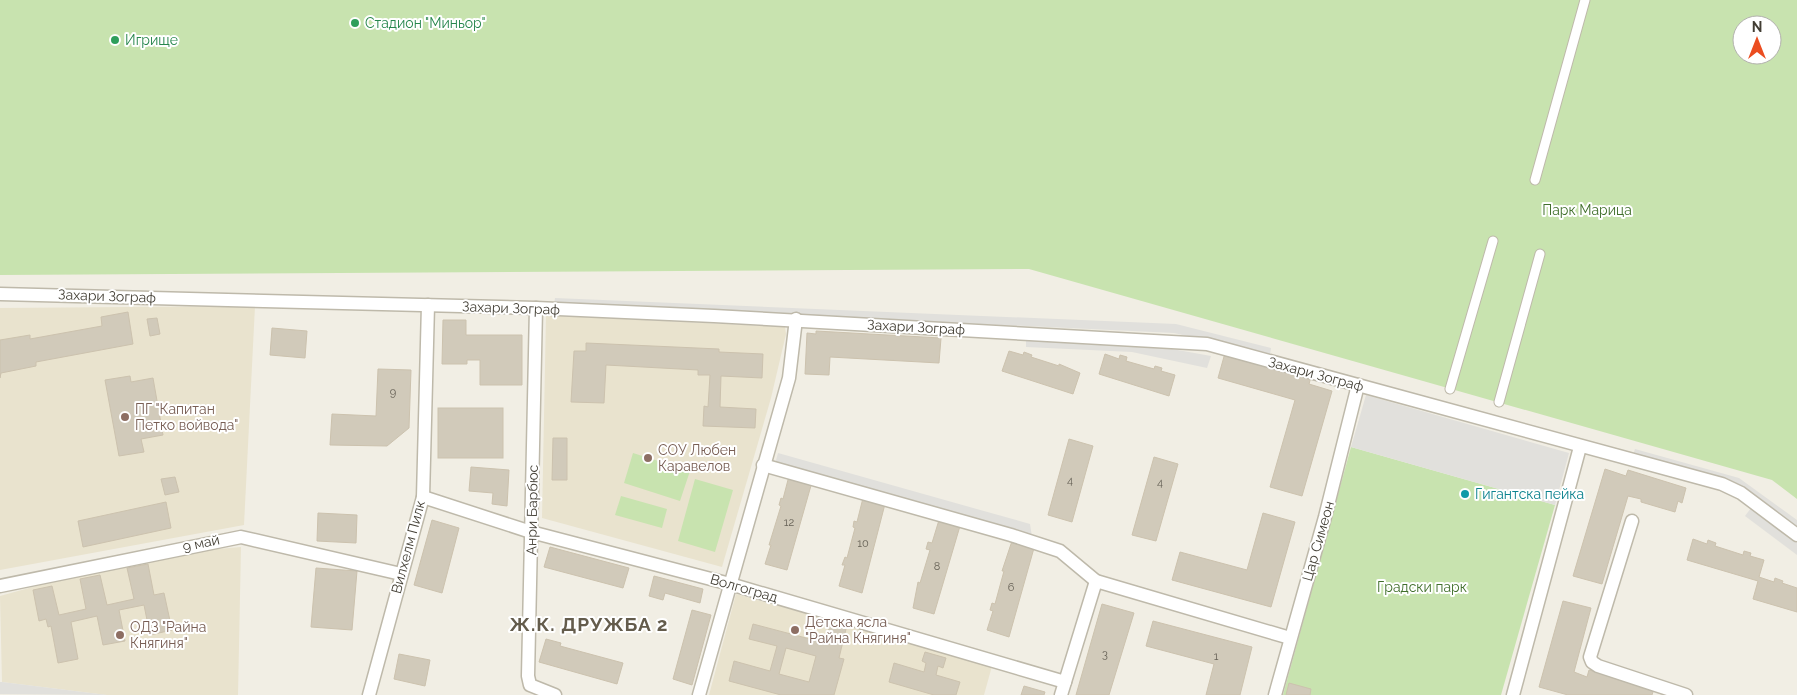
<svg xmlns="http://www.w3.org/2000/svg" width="1797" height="695" font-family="Raleway,sans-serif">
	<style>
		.education { fill: #e9e3ce }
		.green { fill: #c8e3af; fill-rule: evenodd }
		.parking { fill: #e1e0dc }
		.building { fill: #d1caba; stroke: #ccc2ae; fill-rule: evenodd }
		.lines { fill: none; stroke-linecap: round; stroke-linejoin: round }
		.pedestrian-casing { stroke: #beb9aa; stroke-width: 11 }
		.minor-casing { stroke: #beb9aa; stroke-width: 15 }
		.pedestrian { stroke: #fff; stroke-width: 9 }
		.minor { stroke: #fff; stroke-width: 12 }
		.leisure-dot { fill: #2e9e5b; stroke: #fff; stroke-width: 2 }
		.education-dot { fill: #8d6e63; stroke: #fff; stroke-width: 2 }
		.culture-dot { fill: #0f9aa8; stroke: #fff; stroke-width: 2 }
		.labels { text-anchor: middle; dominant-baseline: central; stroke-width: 4; stroke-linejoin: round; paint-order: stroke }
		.number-label { font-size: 11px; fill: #666156 }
		.leisure-label { font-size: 14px; fill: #27864d; stroke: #fff; text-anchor: start }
		.park-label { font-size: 14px; fill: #416f2c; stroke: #fff }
		.street-label { font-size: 14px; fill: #423e34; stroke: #fff }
		.education-label { font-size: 14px; fill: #785e54; stroke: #fff; text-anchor: start }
		.culture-label { font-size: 14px; fill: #0d838f; stroke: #fff; text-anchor: start }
		.district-label { font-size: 19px; font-weight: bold; letter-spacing: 1px; fill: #645c4c; stroke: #fff }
	</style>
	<rect width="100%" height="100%" fill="#f1eee4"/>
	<g class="education">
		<polygon points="255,306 244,525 0,570 0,308"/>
		<polygon points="546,315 785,327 786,334 771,398 722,567 542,518"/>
		<polygon points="241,547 238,695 107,695 2,682 0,596 94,570 171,553"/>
		<polygon points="736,594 992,666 984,695 709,695"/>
	</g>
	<g class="green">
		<path d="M 0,0 L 1797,0 L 1797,499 L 1772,480 L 1029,269 L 0,275 ZM 1742,25 L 1772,25 L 1772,55 L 1742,55 Z"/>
		<polygon points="1351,447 1555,505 1501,695 1283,695"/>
		<polygon points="633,453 690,471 680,501 624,483"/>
		<polygon points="695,479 733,490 715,552 678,541"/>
		<polygon points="621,496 667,509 662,528 615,515"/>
	</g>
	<g class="parking">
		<polygon points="555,298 1176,324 1271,348 1270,355 1174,333 554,304"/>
		<polygon points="1026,337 1133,342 1211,356 1207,368 1132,352 1026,347"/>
		<polygon points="1366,395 1569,453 1555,505 1351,447"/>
		<polygon points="1635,449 1739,478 1797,520 1797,531 1733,483 1633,455"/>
		<polygon points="778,453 1030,524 1032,537 775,464"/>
		<polygon points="1751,508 1797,543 1797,555 1745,516"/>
		<polygon points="0,682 2,682 107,695 0,694"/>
	</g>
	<g class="building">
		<polygon points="128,312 133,344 36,362 36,366 1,373 0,378 0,340 30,335 30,339 102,326 101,317"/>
		<polygon points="157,318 160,334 150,336 147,319"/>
		<polygon points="443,320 466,320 466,335 522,335 522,385 480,385 480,360 467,360 467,364 442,364"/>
		<polygon points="272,328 307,331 305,358 270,355"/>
		<polygon points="816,331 941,338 939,363 830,357 829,375 805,374 807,333 816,334"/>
		<polygon points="586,343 719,349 719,352 763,354 762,378 721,376 720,407 756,409 755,428 703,426 704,406 708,407 710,375 698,375 698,370 606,365 604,403 571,402 574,351 586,351"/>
		<polygon points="1009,351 1023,355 1024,352 1032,355 1031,357 1059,366 1059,364 1080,373 1073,394 1002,371"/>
		<polygon points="1225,353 1311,377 1309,384 1332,391 1302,496 1270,487 1295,400 1218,378"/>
		<polygon points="1105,354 1119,359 1120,355 1127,357 1126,361 1154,369 1155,366 1162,368 1161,371 1175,375 1169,396 1099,374"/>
		<polygon points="378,369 411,370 409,428 387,446 330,445 332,414 376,416"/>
		<polygon points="130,376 131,382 153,378 163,435 141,439 144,452 119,456 105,380"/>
		<rect x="438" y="408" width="65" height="50"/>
		<polygon points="553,438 567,438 567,480 552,480"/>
		<polygon points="1069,439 1093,446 1072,522 1048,515"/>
		<polygon points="1154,457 1178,464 1156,541 1132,535"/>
		<polygon points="471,467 509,470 507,506 492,504 493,493 469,491"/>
		<polygon points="1605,469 1626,476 1628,470 1686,488 1682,503 1678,501 1675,512 1641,502 1641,499 1628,496 1602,584 1573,576"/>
		<polygon points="789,476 812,482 787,570 765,564 771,545 769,545 781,506 779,505 781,498 783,499"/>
		<polygon points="175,477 179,492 165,495 161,479"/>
		<polygon points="863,498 885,504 862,593 839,586 845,565 842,565 845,557 847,558 855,528 853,527 854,521 857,522"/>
		<polygon points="166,502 171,528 83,547 78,521"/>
		<polygon points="318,513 357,515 356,543 317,541"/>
		<polygon points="1263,513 1295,522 1271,607 1172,580 1180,552 1247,570"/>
		<polygon points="432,520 459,528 442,593 414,585"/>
		<polygon points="939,520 960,526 934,614 913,608 918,582 920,583 930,550 926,549 928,542 932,543"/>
		<polygon points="1693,539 1707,544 1708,540 1716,543 1715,546 1743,555 1744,551 1751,553 1750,556 1764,560 1759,577 1774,582 1775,578 1783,581 1782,583 1797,588 1797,612 1753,599 1758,581 1687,560"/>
		<polygon points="1012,541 1034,548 1009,637 987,630 993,611 990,610 992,603 995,604 1004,571 1002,571"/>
		<polygon points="550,547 629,568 623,588 544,567"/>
		<polygon points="148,564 154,595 164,593 172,630 150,635 144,605 119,610 125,641 103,645 97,616 71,622 78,659 58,663 51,626 48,627 46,619 39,621 33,590 52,586 59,615 86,609 80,579 100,575 107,605 134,599 127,568"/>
		<polygon points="316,568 357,571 352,630 311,627"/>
		<polygon points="654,576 703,589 700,603 665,593 663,600 649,596"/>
		<polygon points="1563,601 1591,608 1574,672 1587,677 1589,670 1654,689 1652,695 1568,695 1539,687"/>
		<polygon points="1102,604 1134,613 1109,695 1076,695"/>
		<polygon points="692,610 711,615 692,685 673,679"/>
		<polygon points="1153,621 1252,647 1240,695 1206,695 1214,664 1146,646"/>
		<path d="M 753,624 L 825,643 L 830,625 L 846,629 L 839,658 L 844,659 L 834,695 L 781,695 L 729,681 L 734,661 L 770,671 L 777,646 L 749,639 ZM 786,648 L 816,656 L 809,682 L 779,674 Z"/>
		<polygon points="546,639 561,643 560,646 623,663 617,684 539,662"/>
		<polygon points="925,652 946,658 943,668 938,666 936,675 960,682 956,695 934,695 889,682 894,663 924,672 926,663 922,661"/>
		<polygon points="399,654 430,660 425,686 394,679"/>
		<polygon points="1289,683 1311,689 1310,695 1286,695"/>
		<polygon points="1024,686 1045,692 1044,695 1021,695"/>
	</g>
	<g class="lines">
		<g class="pedestrian-casing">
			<g id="pedestrian">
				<polyline points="1535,180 1585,0"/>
				<polyline points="1450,389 1493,241"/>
				<polyline points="1499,402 1540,254"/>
			</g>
		</g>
		<g class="minor-casing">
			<g id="minor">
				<polyline points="0,294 536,308 714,316 1207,344 1722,484 1741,493 1797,535"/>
				<polyline points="536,308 528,676 530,685 555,695"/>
				<polyline points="763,465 1011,535 1060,551 1096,581 1290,638"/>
				<polyline points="423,497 531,532 730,584 1065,682"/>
				<polyline points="1632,521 1590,657 1592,662 1598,666 1686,695"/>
				<polyline points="0,586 241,537 401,574"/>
				<polyline points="369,695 423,497 428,305"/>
				<polyline points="699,695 789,378 796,319"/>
				<polyline points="1061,695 1096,581"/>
				<polyline points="1275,695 1325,517 1358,385"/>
				<polyline points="1513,695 1580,447"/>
			</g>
		</g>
		<use href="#pedestrian" class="pedestrian"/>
		<use href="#minor" class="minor"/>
	</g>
	<g class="leisure-dot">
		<circle cx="355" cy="23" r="5"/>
		<circle cx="115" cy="40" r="5"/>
	</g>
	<g class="education-dot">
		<circle cx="125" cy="417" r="5"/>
		<circle cx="648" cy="458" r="5"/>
		<circle cx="795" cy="630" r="5"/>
		<circle cx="120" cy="635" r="5"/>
	</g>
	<circle class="culture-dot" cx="1465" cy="494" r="5"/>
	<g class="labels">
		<g class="number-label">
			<text x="393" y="392">9</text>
			<text x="1070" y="480">4</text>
			<text x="1160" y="482">4</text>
			<text x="789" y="522">12</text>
			<text x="863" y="543">10</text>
			<text x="937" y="566">8</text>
			<text x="1011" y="587">6</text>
			<text x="1105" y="654">3</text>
			<text x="1216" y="656">1</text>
		</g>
		<g class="leisure-label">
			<text x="365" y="23">Стадион "Миньор"</text>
			<text x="125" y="40">Игрище</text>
		</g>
		<g class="park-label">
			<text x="1587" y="210">Парк Марица</text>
			<text x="1422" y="587">Градски парк</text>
		</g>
		<g class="street-label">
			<text transform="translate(107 296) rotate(2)">Захари Зограф</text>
			<text transform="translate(511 308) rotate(2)">Захари Зограф</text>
			<text transform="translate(916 327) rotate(3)">Захари Зограф</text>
			<text transform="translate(1316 374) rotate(15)">Захари Зограф</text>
			<text transform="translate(532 510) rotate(-89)">Анри Барбюс</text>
			<text transform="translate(1318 541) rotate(-74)">Цар Симеон</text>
			<text transform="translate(201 543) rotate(-12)">9 май</text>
			<text transform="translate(408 547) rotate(-75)">Вилхелм Пилк</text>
			<text transform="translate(744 588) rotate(16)">Волгоград</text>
		</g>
		<g class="education-label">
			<text x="135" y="409">ПГ "Капитан<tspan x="135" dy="16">Петко войвода"</tspan></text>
			<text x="658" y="450">СОУ Любен<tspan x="658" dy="16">Каравелов</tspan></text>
			<text x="805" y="622">Детска ясла<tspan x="805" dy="16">"Райна Княгиня"</tspan></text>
			<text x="130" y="627">ОДЗ "Райна<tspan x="130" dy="16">Княгиня"</tspan></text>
		</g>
		<g class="culture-label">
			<text x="1475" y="494">Гигантска пейка</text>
		</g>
		<g class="district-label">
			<text x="589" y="624">Ж.К. ДРУЖБА 2</text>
		</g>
	</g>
	<g transform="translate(1757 40)"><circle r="24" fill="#ffffff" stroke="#b3b2ae"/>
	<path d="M0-4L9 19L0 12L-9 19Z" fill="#eb4d20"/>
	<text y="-8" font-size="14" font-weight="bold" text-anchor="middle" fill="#423e34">N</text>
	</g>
</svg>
